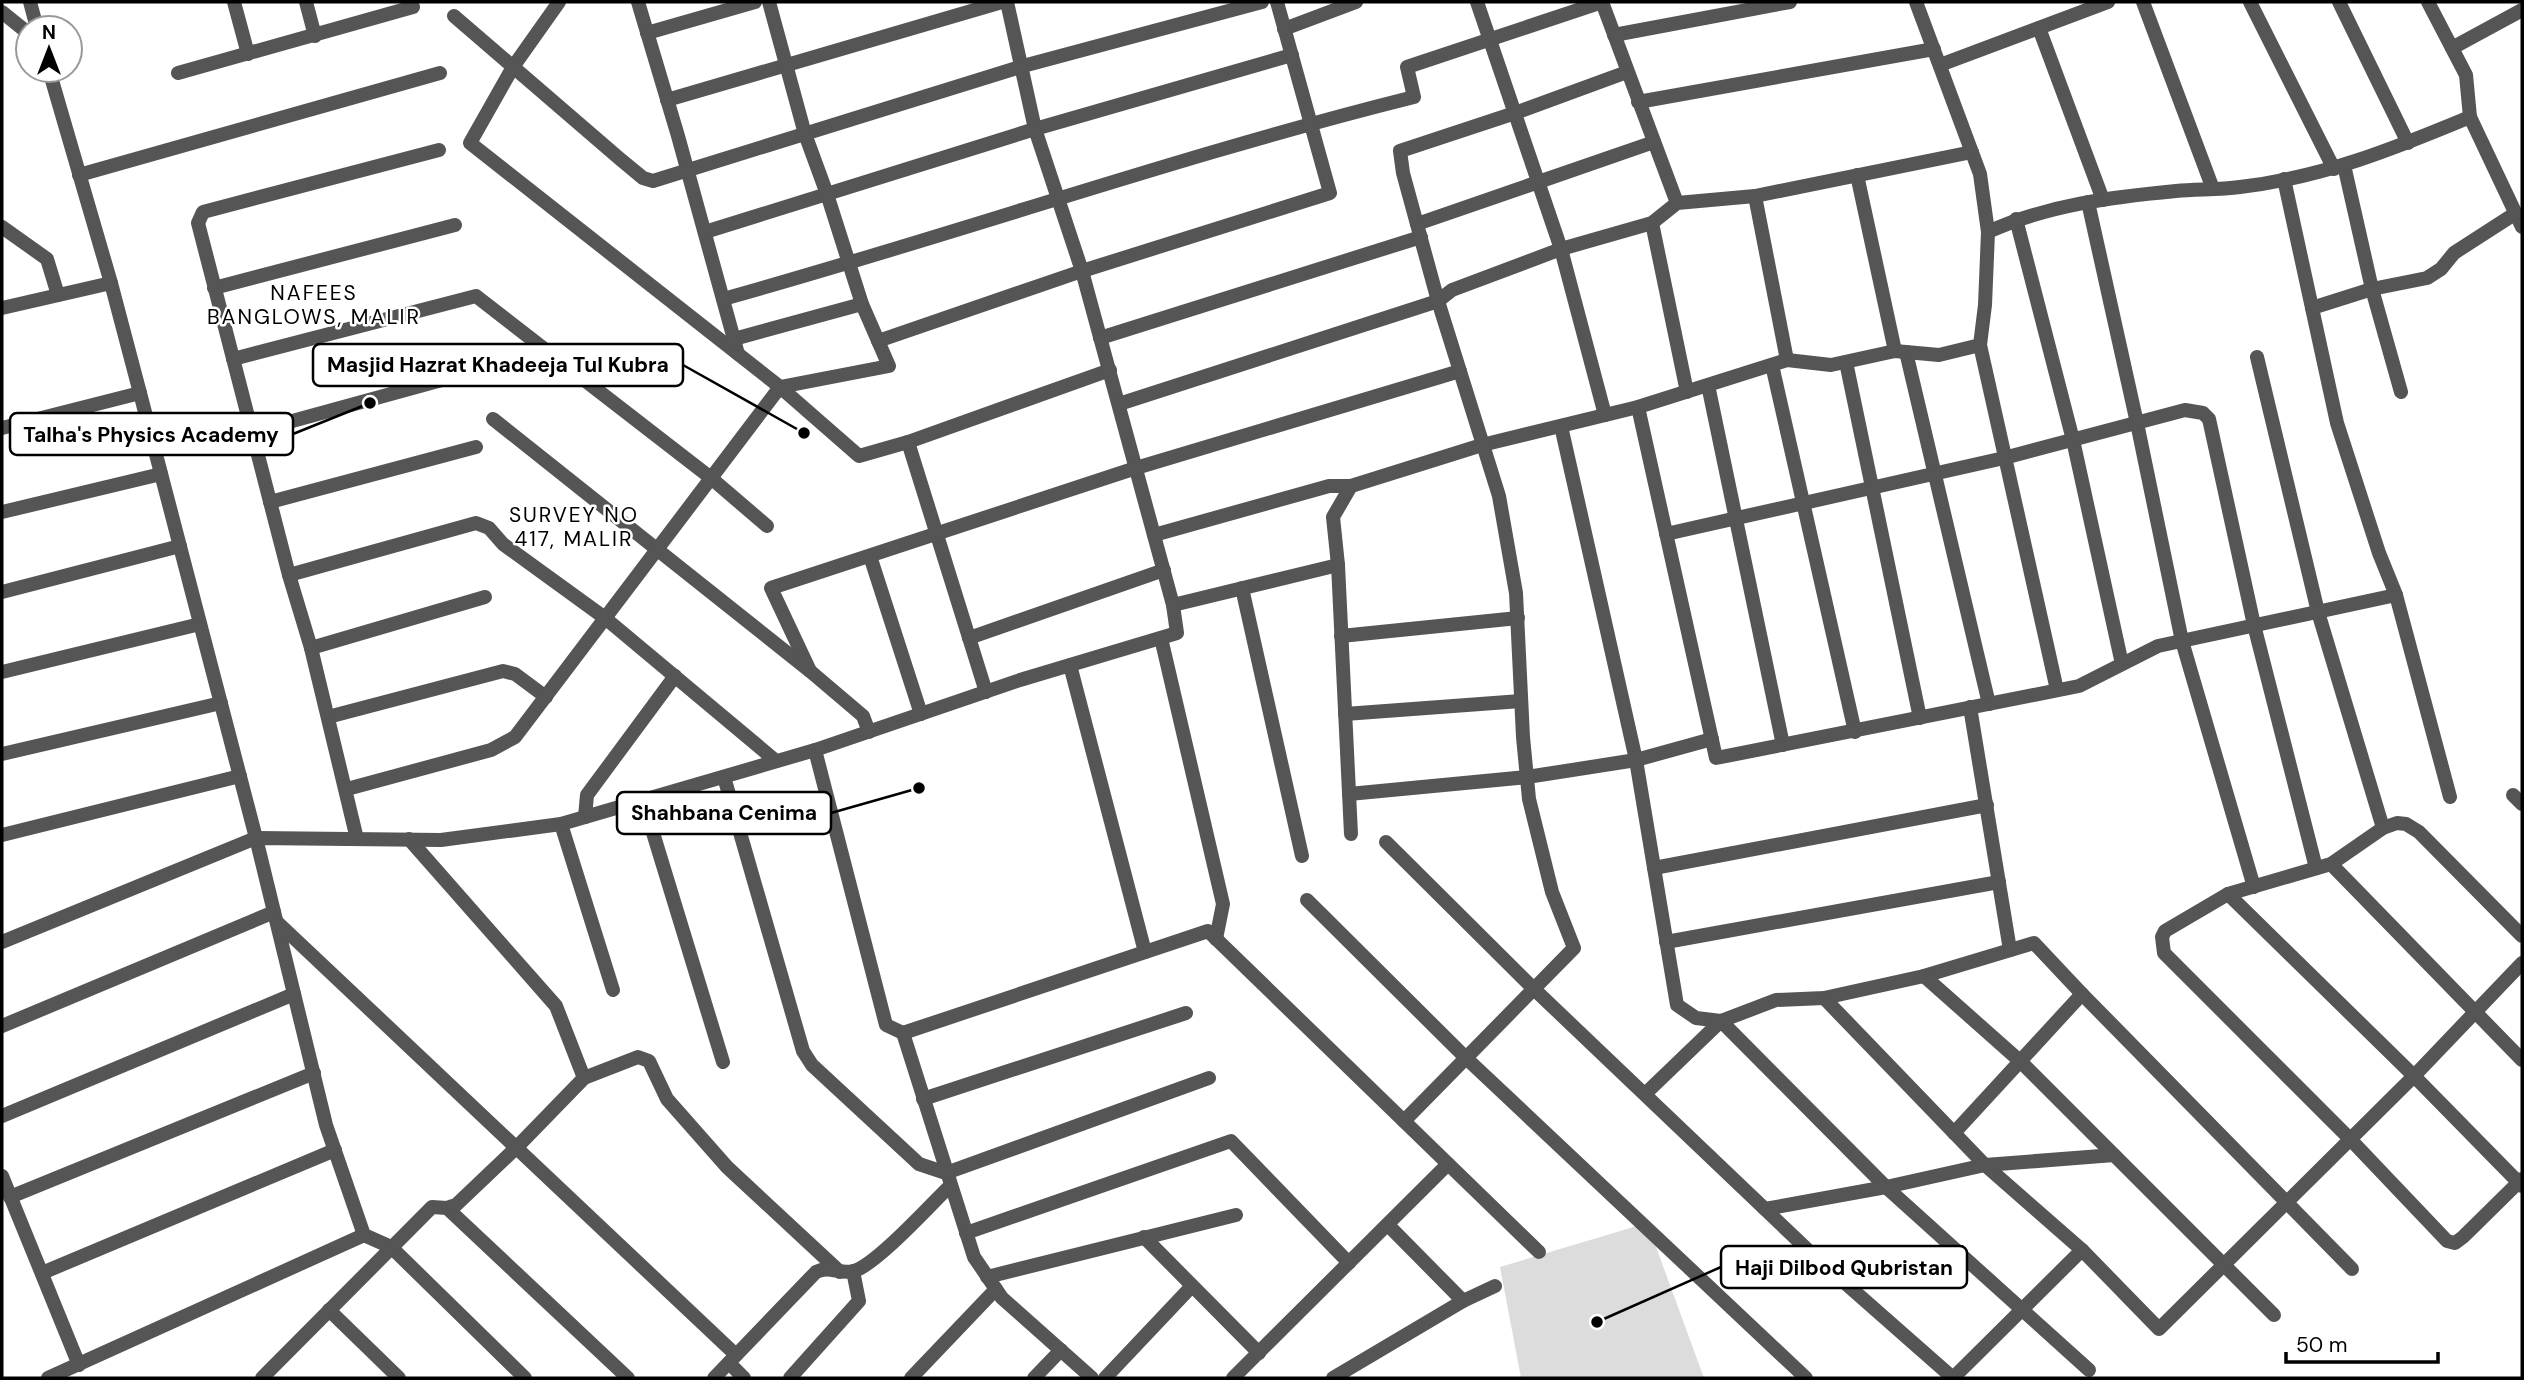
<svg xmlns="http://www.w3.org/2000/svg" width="2524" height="1380" font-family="'DM Sans',sans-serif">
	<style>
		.green { fill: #dcdcdc }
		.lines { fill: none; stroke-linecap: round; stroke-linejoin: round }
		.street { stroke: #555; stroke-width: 14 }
		.labels { text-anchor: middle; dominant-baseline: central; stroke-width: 5; stroke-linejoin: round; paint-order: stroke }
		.neighbourhood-label { font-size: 21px; letter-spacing: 2px; fill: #000; stroke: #fff }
		.leader { fill: none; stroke: #000; stroke-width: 2.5 }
		.callout-dot { fill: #000; stroke: #fff; stroke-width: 2.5 }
		.callout { fill: #fff; stroke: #000; stroke-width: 2.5 }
		.callout-label { font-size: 21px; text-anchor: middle; font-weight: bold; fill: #000 }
	</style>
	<rect width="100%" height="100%" fill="#fff"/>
	<polygon class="green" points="1637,1226 1652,1236 1704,1378 1521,1378 1500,1267"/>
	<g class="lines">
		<g class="street">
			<polyline points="30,2 37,28"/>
			<polyline points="234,2 248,54"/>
			<polyline points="306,2 315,36"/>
			<polyline points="559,2 513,67 470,143 780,387 859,456 908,442 1110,370"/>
			<polyline points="638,2 678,136 738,354"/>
			<polyline points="1007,2 1035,129 1082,271 1173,605 1338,565"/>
			<polyline points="1477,2 1561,249 1605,415"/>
			<polyline points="1602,2 1677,203"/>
			<polyline points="1916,2 1980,174 1988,232"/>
			<polyline points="2143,2 2213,189"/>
			<polyline points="2250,2 2334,169"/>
			<polyline points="2339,2 2408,143"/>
			<polyline points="2428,2 2466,75 2470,117"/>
			<polyline points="2,12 28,33"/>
			<polyline points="454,16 620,159 643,178 653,181 1023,66 1262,2"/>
			<polyline points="2039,28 2103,200"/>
			<polyline points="1284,29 1356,2"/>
			<polyline points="647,33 755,2"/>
			<polyline points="1614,35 1790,2"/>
			<polyline points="2452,48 2522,10"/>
			<polyline points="1940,65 2108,2"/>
			<polyline points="49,70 111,283 140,393 256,838 326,1125 364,1235 391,1247 525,1378"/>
			<polyline points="178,73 413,7 411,2"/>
			<polyline points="667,100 1002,2"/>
			<polyline points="1638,102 1934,49"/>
			<polyline points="2344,165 2372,289 2401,392"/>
			<polyline points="79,175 440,73"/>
			<polyline points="1857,175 1895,351"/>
			<polyline points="2284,179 2337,423 2379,553 2396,595 2450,797"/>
			<polyline points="1755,196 1787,360"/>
			<polyline points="2088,202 2137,423 2182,641 2254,887"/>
			<polyline points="2016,219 2073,440 2122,664"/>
			<polyline points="1652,223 1687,392"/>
			<polyline points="1417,224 1654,142"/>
			<polyline points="2,227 47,259 58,295"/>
			<polyline points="705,232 1035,129 1292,55"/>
			<polyline points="214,288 455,225"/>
			<path d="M 723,299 C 954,235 1181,155 1414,97 L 1407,67 L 1602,2"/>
			<polyline points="2,308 111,283"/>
			<polyline points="2312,308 2372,289 2427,278 2441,269 2454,253 2516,213"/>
			<polyline points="1100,338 1421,237"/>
			<polyline points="734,339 862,304"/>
			<polyline points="878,341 1082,271 1330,193 1277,2"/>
			<polyline points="1980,345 2057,690"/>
			<polyline points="1906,352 1989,704"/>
			<polyline points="2257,357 2318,612 2383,828"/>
			<polyline points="233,359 476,296 711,478 767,526"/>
			<polyline points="1846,362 1920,718"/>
			<polyline points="1772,365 1855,732"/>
			<polyline points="1708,385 1783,745"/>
			<polyline points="1119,404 1438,301 1452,290 1561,249 1652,223 1677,203 1755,196 1972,152"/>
			<polyline points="1638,407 1716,758 2079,686 2158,646 2396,595"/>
			<polyline points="493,419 810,671 863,716 869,732"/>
			<polyline points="1561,426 1636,760 1677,1005 1696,1018 1721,1021 1776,1000 1824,998 1924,976 2034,943 2082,994 2352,1269"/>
			<polyline points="2,428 140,393"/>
			<polyline points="252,432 471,372"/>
			<polyline points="908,442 986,692"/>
			<polyline points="154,450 250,425"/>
			<polyline points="270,502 476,447"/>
			<polyline points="2,512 161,474"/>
			<polyline points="1666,534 2004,458 2185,410 2203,413 2209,419 2254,625 2316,868"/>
			<polyline points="1154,535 1329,486 1351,486"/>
			<polyline points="870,556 921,714"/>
			<polyline points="289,575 476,523 489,528 503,544 605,618 776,761"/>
			<polyline points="1242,588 1302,856"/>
			<polyline points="2,592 180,546"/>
			<polyline points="1341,636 1518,618"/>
			<polyline points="969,638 1164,570"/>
			<polyline points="1161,638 1223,904 1216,939"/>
			<polyline points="311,648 485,597"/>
			<polyline points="1070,665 1145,952"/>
			<polyline points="810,671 771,588 1136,468 1460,371"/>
			<polyline points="2,672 200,624"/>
			<polyline points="1970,707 2010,950"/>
			<polyline points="1345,714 1521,701"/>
			<polyline points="328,717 503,671 515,674 546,697"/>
			<polyline points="815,750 886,1025 903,1033 974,1257 1002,1298 1092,1378"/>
			<polyline points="2,754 221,703"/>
			<polyline points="724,777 803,1051 812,1065 919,1164 946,1173 1209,1078"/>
			<polyline points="347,789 491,750 515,737 780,387 889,366 862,304 827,194 805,134 769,2"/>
			<polyline points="1349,794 1527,777 1636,760 1712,739"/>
			<polyline points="2513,795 2522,804"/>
			<polyline points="643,800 723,1062"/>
			<polyline points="585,817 587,795 675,676"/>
			<polyline points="561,824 613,990"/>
			<path d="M 1351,834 L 1338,565 L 1333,517 L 1351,486 L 1482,445 L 1638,407 L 1787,360 L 1831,365 L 1895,351 L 1939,355 L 1980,345 L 1985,305 L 1988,232 C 2047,205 2112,197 2176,191 C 2197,189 2219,190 2240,187 C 2324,177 2393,149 2470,117 L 2522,227"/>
			<polyline points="2,835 240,776"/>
			<polyline points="357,839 311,648 289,575 198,223 203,212 439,150"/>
			<polyline points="409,839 556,1006 584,1078"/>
			<polyline points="1386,842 1534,989 1811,1253 1953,1378 2082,1250"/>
			<polyline points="2331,864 2522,1060"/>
			<polyline points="1654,868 1987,805"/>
			<polyline points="2228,894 2414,1076 2522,1186"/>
			<polyline points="1307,900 1466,1058 1806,1378"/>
			<polyline points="278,923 736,1355"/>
			<polyline points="2522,936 2419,832 2406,824 2397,823 2383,828 2331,864 2228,894 2165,931 2162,937 2164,953 2350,1139 2447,1241 2455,1243 2463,1237 2522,1179"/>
			<polyline points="2,942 256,838 441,840 561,824 815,750 1020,680 1177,633 1173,605"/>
			<polyline points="1666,942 1999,882"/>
			<polyline points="1924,976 2021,1062 2274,1315"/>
			<polyline points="1824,998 1985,1165 2082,1250 2159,1329 2414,1076 2522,963"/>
			<polyline points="2,1026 274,912"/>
			<polyline points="903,1033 1208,931 1539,1252"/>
			<polyline points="1645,1094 1721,1021 1886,1187 2089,1370"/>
			<polyline points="923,1099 1186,1013"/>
			<polyline points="2,1116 294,994"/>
			<polyline points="1404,1121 1574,948 1552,892 1529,799 1523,737 1516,593 1499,496 1438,301 1403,173 1400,151 1515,113 1627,72"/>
			<polyline points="1954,1133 2082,994"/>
			<polyline points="2,1176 79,1365"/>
			<polyline points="10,1197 314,1073"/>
			<polyline points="447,1208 628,1378"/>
			<polyline points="1765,1209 1886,1187 1985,1165 2114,1155"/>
			<polyline points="1388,1225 1463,1301"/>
			<polyline points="966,1233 1231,1141 1349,1263"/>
			<polyline points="1144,1237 1259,1353"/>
			<polyline points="42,1273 335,1150"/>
			<polyline points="987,1277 1236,1215"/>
			<polyline points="329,1310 399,1378"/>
			<polyline points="729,1363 744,1378"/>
			<polyline points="48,1378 364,1235"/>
			<polyline points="262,1378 432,1207 447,1208 456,1205 516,1148 584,1078 638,1057 649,1061 667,1099 727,1167 840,1272"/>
			<path d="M 714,1378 L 816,1272 C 829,1265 841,1275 854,1271 C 877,1264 930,1205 950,1186"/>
			<polyline points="790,1378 859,1301 853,1271"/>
			<polyline points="911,1378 996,1289"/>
			<polyline points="1034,1378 1061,1350"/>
			<polyline points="1105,1378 1192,1286"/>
			<polyline points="1233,1378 1448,1164"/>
			<polyline points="1333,1378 1463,1301 1495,1286"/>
		</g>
	</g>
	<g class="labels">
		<g class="neighbourhood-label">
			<text x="314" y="293">NAFEES<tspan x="314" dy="24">BANGLOWS, MALIR</tspan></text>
			<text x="574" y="515">SURVEY NO<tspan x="574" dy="24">417, MALIR</tspan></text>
		</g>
	</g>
	<path class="leader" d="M804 433L683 365M370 403L293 434M919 788L831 813M1597 1322L1721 1267"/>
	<g class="callout-dot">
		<circle cx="804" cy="433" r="7"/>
		<circle cx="370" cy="403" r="7"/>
		<circle cx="919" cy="788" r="7"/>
		<circle cx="1597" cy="1322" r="7"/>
	</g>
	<g class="callout">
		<rect x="313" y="344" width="370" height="42" rx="7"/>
		<rect x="10" y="413" width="283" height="42" rx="7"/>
		<rect x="617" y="792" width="214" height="42" rx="7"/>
		<rect x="1721" y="1246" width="246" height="42" rx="7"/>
	</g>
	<g class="callout-label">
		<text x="498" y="372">Masjid Hazrat Khadeeja Tul Kubra</text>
		<text x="151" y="442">Talha's Physics Academy</text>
		<text x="724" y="820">Shahbana Cenima</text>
		<text x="1844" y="1275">Haji Dilbod Qubristan</text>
	</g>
	<rect width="2524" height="1380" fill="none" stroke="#000000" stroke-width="7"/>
	<g transform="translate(49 49)"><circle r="33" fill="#ffffff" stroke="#999999" stroke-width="2"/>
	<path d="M0-5L12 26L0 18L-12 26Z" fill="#000000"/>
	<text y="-10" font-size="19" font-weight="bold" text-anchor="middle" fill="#000000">N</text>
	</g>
	<path d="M2286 1352v10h152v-10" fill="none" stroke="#000000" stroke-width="3.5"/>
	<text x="2296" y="1352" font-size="21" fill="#000000" stroke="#ffffff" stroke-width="5" paint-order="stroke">50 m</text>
</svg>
